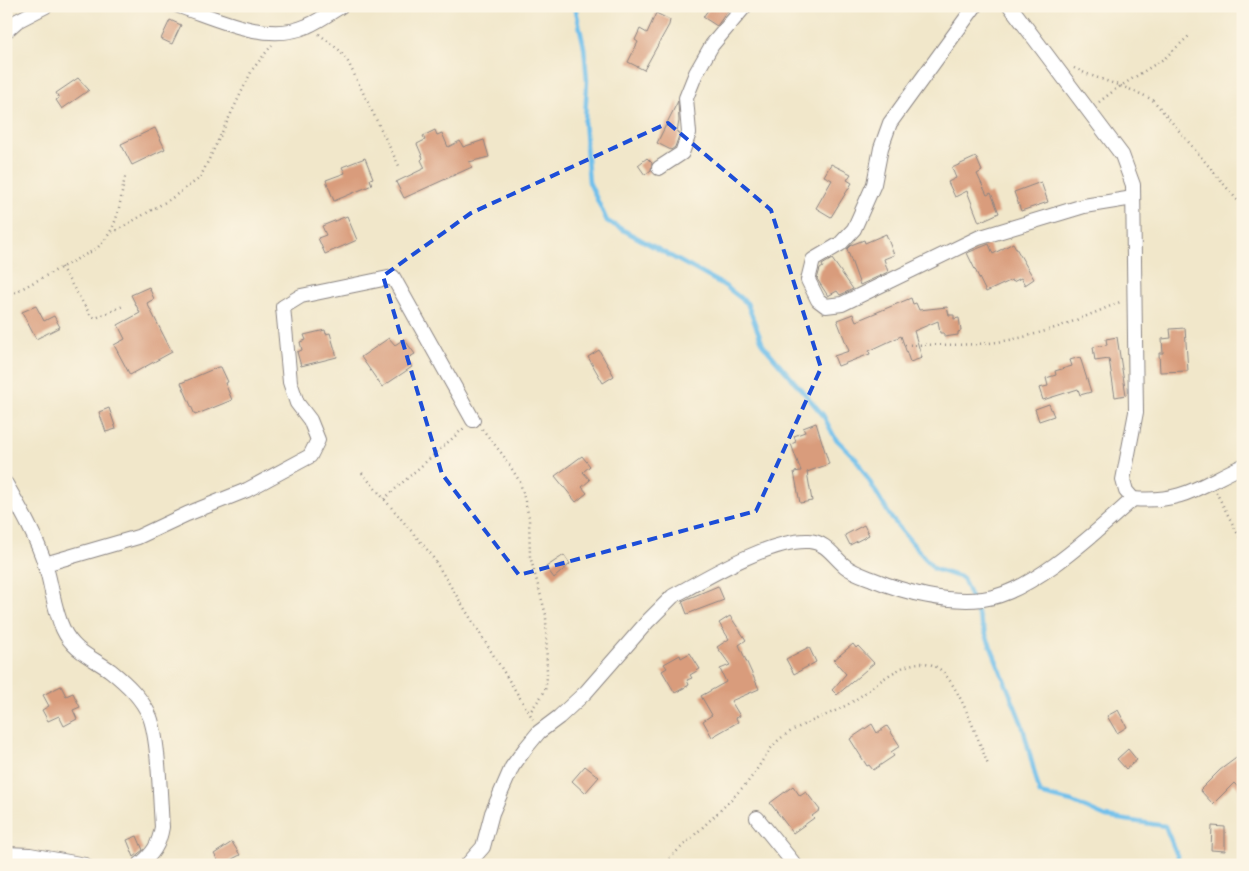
<svg xmlns="http://www.w3.org/2000/svg" width="1249" height="871" font-family="Mali,sans-serif">
	<style>
		.lines { fill: none; stroke-linecap: round; stroke-linejoin: round }
		.stream { stroke: #71c0eb; stroke-width: 4.5 }
		.building { fill: #d99c7c }
		.minor-casing { stroke: #8a8482; stroke-width: 16 }
		.path { stroke: #8a8482; stroke-width: 2.5; stroke-dasharray: 1 4; stroke-linecap: butt }
		.minor { stroke: #fff; stroke-width: 14 }
		.marked { fill: none; stroke: #1d4ed8; stroke-width: 4; stroke-dasharray: 10 6; stroke-linejoin: round }
	</style>
	<rect width="100%" height="100%" fill="#fcf5e5"/>
	<filter id="ink" filterUnits="userSpaceOnUse"><feTurbulence type="fractalNoise" baseFrequency=".02" numOctaves="2"/><feDisplacementMap in="SourceGraphic" scale="10" xChannelSelector="R" yChannelSelector="G"/><feConvolveMatrix kernelMatrix="1 2 1 2 8 2 1 2 1" color-interpolation-filters="sRGB"/></filter>
	<filter id="wash" filterUnits="userSpaceOnUse"><feTurbulence type="fractalNoise" baseFrequency=".0096" numOctaves="4" result="noise"/><feDisplacementMap in="SourceGraphic" scale="20" xChannelSelector="R" yChannelSelector="G"/><feGaussianBlur stdDeviation="1.12" result="paint"/><feColorMatrix in="noise" values="0 0 0 0 0 0 0 0 0 0 0 0 0 0 0 0 0 1.4 0 .05"/><feComposite in="paint" operator="in"/></filter>
	<g filter="url(#wash)">
		<rect width="100%" height="100%" fill="#f1e7ca"/>
		<g class="lines">
			<g class="stream">
				<polyline points="575,6 584,47 587,80 585,120"/>
				<polyline points="584,121 589,182 607,221 725,286 747,303 763,345 823,415 835,438 856,459 892,519 934,569 963,578 1022,724 1040,794 1072,802 1106,817 1165,826 1181,865"/>
			</g>
		</g>
		<g id="blocks">
			<g class="building">
				<polygon points="711,6 731,6 717,26 703,17"/>
				<polygon points="656,13 670,20 669,25 644,70 628,62 638,42 635,40 640,29 647,33"/>
				<polygon points="170,20 181,25 172,44 161,39"/>
				<polygon points="78,78 89,90 62,109 56,100 59,98 56,93"/>
				<polygon points="678,101 679,121 677,132 680,133 675,147 671,150 657,143"/>
				<polygon points="155,128 165,149 132,165 121,144"/>
				<polygon points="435,130 437,135 442,133 448,147 460,141 463,147 484,140 489,157 469,162 472,167 404,198 396,182 425,168 421,160 423,158 417,144 425,140 423,136"/>
				<polygon points="976,157 982,171 977,174 987,195 991,193 999,213 979,222 967,191 955,197 948,182 956,178 952,168"/>
				<polygon points="365,158 373,178 370,179 372,185 334,201 326,180 345,173 342,167"/>
				<polygon points="647,158 652,163 651,170 645,175 638,165"/>
				<polygon points="831,164 851,174 847,180 852,183 831,217 816,208 832,180 824,176"/>
				<polygon points="1041,182 1048,202 1021,211 1014,192"/>
				<polygon points="347,216 357,240 325,254 318,238 326,235 322,226"/>
				<polygon points="886,234 894,255 884,259 888,272 860,285 847,249 851,245 864,240 865,243"/>
				<polygon points="1013,243 1034,279 1025,285 1021,278 1013,282 1012,280 986,292 967,253 989,244 993,254"/>
				<polygon points="832,259 853,289 840,295 837,291 828,296 817,279 820,269 823,267 822,265"/>
				<polygon points="149,287 154,299 147,303 172,352 130,375 114,345 125,339 118,325 140,313 131,295"/>
				<polygon points="911,298 913,304 916,303 919,310 947,307 949,315 954,315 954,319 959,318 961,331 958,332 958,335 944,337 944,333 940,333 938,321 914,331 922,358 910,362 901,336 869,351 870,354 838,366 834,356 849,351 837,320 853,314 856,321"/>
				<polygon points="36,306 44,321 54,316 60,327 36,339 22,312"/>
				<polygon points="1185,328 1188,371 1160,372 1159,353 1163,353 1162,339 1171,338 1170,329"/>
				<polygon points="325,330 326,334 330,333 337,357 301,366 297,352 302,350 300,342 306,340 304,335"/>
				<polygon points="1117,337 1126,395 1115,397 1109,359 1095,361 1093,347 1107,345 1106,339"/>
				<polygon points="389,338 395,345 404,339 415,354 406,359 412,367 382,387 361,357"/>
				<polygon points="599,350 614,376 603,383 588,357"/>
				<polygon points="1080,357 1091,392 1080,395 1078,389 1043,400 1039,388 1048,386 1046,378 1056,375 1055,371 1072,366 1070,360"/>
				<polygon points="218,367 221,367 228,382 225,383 232,400 195,415 181,383"/>
				<polygon points="1049,404 1054,416 1039,421 1035,409"/>
				<polygon points="109,408 116,429 106,432 99,412"/>
				<polygon points="816,423 829,464 807,472 812,501 800,503 794,472 801,471 791,444 796,442 794,436 805,432 803,428"/>
				<polygon points="582,456 590,466 583,472 590,480 582,487 587,493 576,502 555,476"/>
				<polygon points="864,525 869,535 850,545 845,535"/>
				<polygon points="564,555 570,564 554,578 546,567"/>
				<polygon points="718,586 724,600 687,614 682,601"/>
				<polygon points="730,616 746,640 739,645 759,689 731,701 740,716 736,718 738,722 712,737 703,721 712,715 701,696 726,682 720,669 730,665 717,647 729,639 719,623"/>
				<polygon points="853,644 856,648 858,646 874,663 837,695 832,690 846,674 834,660"/>
				<polygon points="809,647 816,662 794,674 786,659"/>
				<polygon points="690,653 700,669 690,675 692,678 687,680 689,685 675,693 662,671 667,668 664,664 680,655 681,658"/>
				<polygon points="61,686 66,696 73,693 80,707 73,710 77,719 64,726 59,716 48,721 42,710 49,706 43,695"/>
				<polygon points="1118,710 1127,727 1117,733 1107,716"/>
				<polygon points="872,724 877,733 887,726 900,746 891,752 894,756 873,770 869,765 867,766 850,739"/>
				<polygon points="1128,749 1137,760 1126,769 1117,759"/>
				<polygon points="1243,753 1243,793 1234,783 1213,804 1200,790 1220,770"/>
				<polygon points="585,766 599,777 585,793 572,781"/>
				<polygon points="793,786 800,796 806,792 820,810 812,816 814,818 793,833 770,803"/>
				<polygon points="1212,826 1225,827 1225,851 1211,850"/>
				<polygon points="137,836 143,850 134,857 127,840"/>
				<polygon points="232,842 240,855 221,865 214,854"/>
			</g>
		</g>
	</g>
	<g filter="url(#ink)">
		<use href="#blocks" fill-opacity="0" stroke="#8a8482" stroke-width="1"/>
		<g class="lines">
			<g class="minor-casing">
				<g id="minor">
					<path d="M 179,6 C 218,19 267,44 307,26 C 319,21 330,13 341,6"/>
					<polyline points="975,6 890,123 881,148 874,184 854,229 840,244 813,260 808,280 818,300 826,306 842,304 978,238 1084,206 1133,198"/>
					<path d="M 1010,6 L 1122,155 L 1133,185 L 1136,412 L 1123,480 L 1126,491 L 1133,499 C 1185,503 1200,485 1243,466"/>
					<polyline points="6,31 17,21 46,6"/>
					<polyline points="659,168 682,153 689,133 686,98 696,73 712,45 745,6"/>
					<path d="M 6,484 C 21,510 37,538 46,567 C 52,587 54,610 63,629 C 73,651 93,658 111,671 C 127,684 142,698 150,717 C 159,741 160,800 162,827 C 159,845 153,854 139,865"/>
					<polyline points="45,564 138,537 187,514 247,490 310,456 318,440 310,420 297,403 290,382 283,307 301,296 393,277 473,420"/>
					<polyline points="757,818 795,865"/>
					<polyline points="6,854 30,855 85,865"/>
					<path d="M 467,865 L 483,847 L 492,813 L 512,767 L 525,749 L 539,732 L 559,717 L 586,692 L 648,621 L 673,596 L 686,589 C 716,572 774,539 809,541 C 826,542 833,556 845,566 C 852,572 864,576 872,579 C 906,593 947,603 983,599 C 1031,594 1098,530 1133,499"/>
				</g>
			</g>
			<g class="path">
				<polyline points="319,34 339,50 347,60 399,166"/>
				<path d="M 1074,68 C 1100,81 1129,86 1154,101 L 1243,207"/>
				<polyline points="1099,102 1116,89 1165,58 1190,35"/>
				<polyline points="112,233 169,200 200,178 252,70 272,45"/>
				<polyline points="61,267 91,316 96,318 123,306"/>
				<path d="M 6,297 L 96,249 C 119,229 119,205 125,177"/>
				<path d="M 905,345 C 933,344 962,346 989,343 C 1036,338 1078,320 1120,302"/>
				<polyline points="482,429 503,455 520,482 529,517 530,556 546,615 547,677 545,691 530,712"/>
				<polyline points="362,473 430,553 533,719"/>
				<polyline points="1216,492 1243,544"/>
				<polyline points="384,499 464,428"/>
				<path d="M 662,865 C 690,839 718,814 744,786 C 758,772 765,751 781,738 C 802,722 830,716 852,702 C 873,689 910,649 938,668 C 958,681 979,742 988,765"/>
			</g>
			<use href="#minor" class="minor"/>
		</g>
	</g>
	<path class="marked" d="M 668,123 L 771,210 L 821,368 L 756,511 L 519,575 L 442,474 L 383,276 L 471,213 Z"/>
	<rect width="1249" height="871" fill="none" stroke="#fcf5e5" stroke-width="25"/>
</svg>
